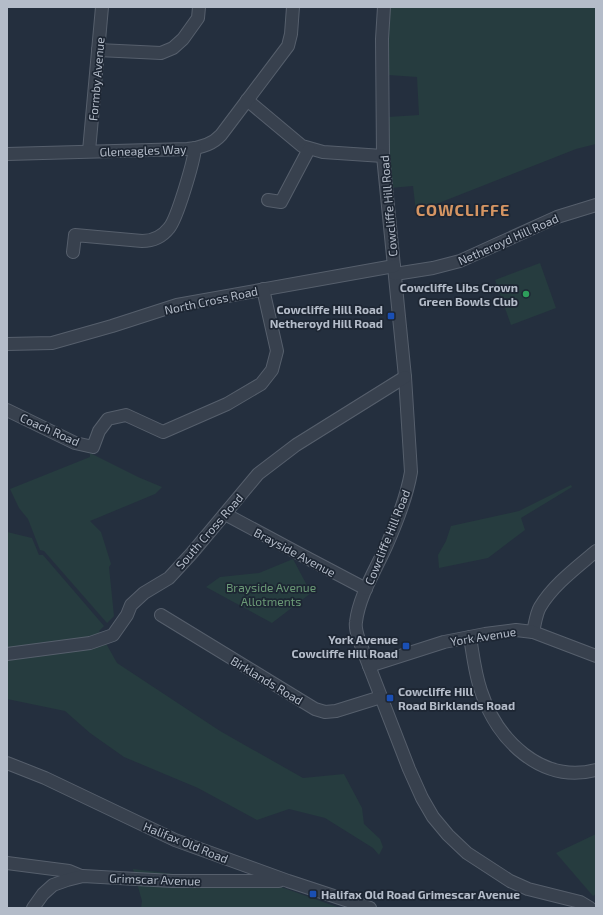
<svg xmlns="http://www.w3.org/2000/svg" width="603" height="915" font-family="'Exo 2',sans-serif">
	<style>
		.green { fill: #263c3f }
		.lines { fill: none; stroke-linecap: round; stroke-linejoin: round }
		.minor-casing { stroke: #565f6c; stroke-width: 14 }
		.minor { stroke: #38414e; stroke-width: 12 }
		.leisure-dot { fill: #2e9e5b; stroke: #1d2633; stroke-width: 1.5 }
		.transit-dot { fill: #1a4fb4; stroke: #1d2633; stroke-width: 1.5 }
		.labels { text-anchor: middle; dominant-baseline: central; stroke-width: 3.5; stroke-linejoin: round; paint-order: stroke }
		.street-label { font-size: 12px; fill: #b4bcc9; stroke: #1d2633 }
		.poi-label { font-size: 12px; font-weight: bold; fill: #b4bcc9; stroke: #1d2633; text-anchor: end }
		.park-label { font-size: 12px; fill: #6b9a76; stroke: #1d2633 }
		.district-label { font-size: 16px; font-weight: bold; letter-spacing: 1px; fill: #d59563; stroke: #1d2633 }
	</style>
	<rect width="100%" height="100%" fill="#242f3e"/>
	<g class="green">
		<polygon points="389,7 596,7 596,144 576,149 416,212 413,186 390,188 388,117 419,115 417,77 388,75"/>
		<polygon points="540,263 556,308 511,325 495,280"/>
		<polygon points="90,453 138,477 162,487 155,494 90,521 101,532 111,564 109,567 114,616 107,623 44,551 40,550 28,519 19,508 10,489 90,457"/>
		<polygon points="571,485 572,487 521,518 525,530 488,558 439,568 438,555 446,541 451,526 519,511"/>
		<polygon points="7,532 32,538 39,555 43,555 104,626 99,631 117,663 220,731 303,778 344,774 362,808 364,824 380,839 383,847 379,855 373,848 325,818 289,809 257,820 198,788 124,757 90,733 65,711 7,699"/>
		<polygon points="293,559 311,593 272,623 206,587 220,577 259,573"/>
		<polygon points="596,834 596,894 593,896 556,853"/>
		<polygon points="133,869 281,887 340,908 141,908 142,901"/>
	</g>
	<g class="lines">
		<g class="minor-casing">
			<g id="minor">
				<path d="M 384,7 L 382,39 L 383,156 L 405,377 L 411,472 C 407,496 398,519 388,542 C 378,566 359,595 356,622 C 355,627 357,634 359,640 L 409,769 L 422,798 L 433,817 L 448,835 L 467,853 L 510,881 L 528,889 L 580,902 L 590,908"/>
				<polyline points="98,50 161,53 173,48 183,39 198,18 199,7"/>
				<polyline points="247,100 302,146 323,152 383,156"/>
				<polyline points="89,151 102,7"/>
				<path d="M 7,154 L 187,149 C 200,148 212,145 221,135 L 288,46 L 291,34 L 293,7"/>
				<polyline points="268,200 281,202 309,149"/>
				<path d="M 73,252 L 75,235 L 142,241 C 153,241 162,237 169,228 C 177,219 194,161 195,148"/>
				<polyline points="395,274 433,268 460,261 557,217 596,205"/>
				<polyline points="7,344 52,343 112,326 177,305 394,266"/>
				<polyline points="7,410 75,443 93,447 99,431 108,419 126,415 163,432 227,404 261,384 272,370 277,351 263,289"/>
				<polyline points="225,514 309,559 366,589"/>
				<polyline points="161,615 315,709 325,712 336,711 381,697"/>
				<path d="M 533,632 C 535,624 536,614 540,607 C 553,585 576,568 596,551"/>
				<path d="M 470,637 C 473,655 475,674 481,691 C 497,740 541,784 596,770"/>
				<polyline points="7,654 90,643 113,635 127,615 131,605 144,593 169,578 192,553 258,474 296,445 405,377"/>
				<polyline points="369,666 444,642 485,634 516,630 533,632 596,656"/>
				<polyline points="7,763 45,778 175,840 288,881 370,908"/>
				<polyline points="7,863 69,871 81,876"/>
				<polyline points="33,908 43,894 53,885 67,880 83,876 172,881 279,881"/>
			</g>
		</g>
		<use href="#minor" class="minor"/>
	</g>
	<circle class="leisure-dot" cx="526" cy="294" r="4"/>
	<g class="transit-dot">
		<rect x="387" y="312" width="8" height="8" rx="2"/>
		<rect x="402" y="642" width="8" height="8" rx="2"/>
		<rect x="386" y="694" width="8" height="8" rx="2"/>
		<rect x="309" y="890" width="8" height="8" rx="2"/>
	</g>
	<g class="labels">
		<g class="street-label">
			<text transform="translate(96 79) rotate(-85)">Formby Avenue</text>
			<text transform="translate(143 150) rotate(-2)">Gleneagles Way</text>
			<text transform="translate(388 206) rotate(-95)">Cowcliffe Hill Road</text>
			<text transform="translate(508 239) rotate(-24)">Netheroyd Hill Road</text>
			<text transform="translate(211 300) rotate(-12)">North Cross Road</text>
			<text transform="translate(50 429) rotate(24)">Coach Road</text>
			<text transform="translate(209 531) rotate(-49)">South Cross Road</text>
			<text transform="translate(387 537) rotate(-68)">Cowcliffe Hill Road</text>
			<text transform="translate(295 552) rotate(28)">Brayside Avenue</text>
			<text transform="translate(483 636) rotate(-9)">York Avenue</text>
			<text transform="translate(267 680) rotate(31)">Birklands Road</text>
			<text transform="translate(186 842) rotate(22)">Halifax Old Road</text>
			<text transform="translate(155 879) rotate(2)">Grimscar Avenue</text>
		</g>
		<g class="poi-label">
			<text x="518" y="287">Cowcliffe Libs Crown<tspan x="518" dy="14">Green Bowls Club</tspan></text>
			<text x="383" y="309">Cowcliffe Hill Road<tspan x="383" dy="14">Netheroyd Hill Road</tspan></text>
			<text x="398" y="639">York Avenue<tspan x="398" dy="14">Cowcliffe Hill Road</tspan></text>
			<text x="398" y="691" text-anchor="start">Cowcliffe Hill<tspan x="398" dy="14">Road Birklands Road</tspan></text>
			<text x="321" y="894" text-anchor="start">Halifax Old Road Grimescar Avenue</text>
		</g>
		<g class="park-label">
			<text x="271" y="587">Brayside Avenue<tspan x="271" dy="14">Allotments</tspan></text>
		</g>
		<g class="district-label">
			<text x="463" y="209">COWCLIFFE</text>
		</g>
	</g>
	<rect width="603" height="915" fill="none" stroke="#b4bcc9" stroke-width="16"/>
</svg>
